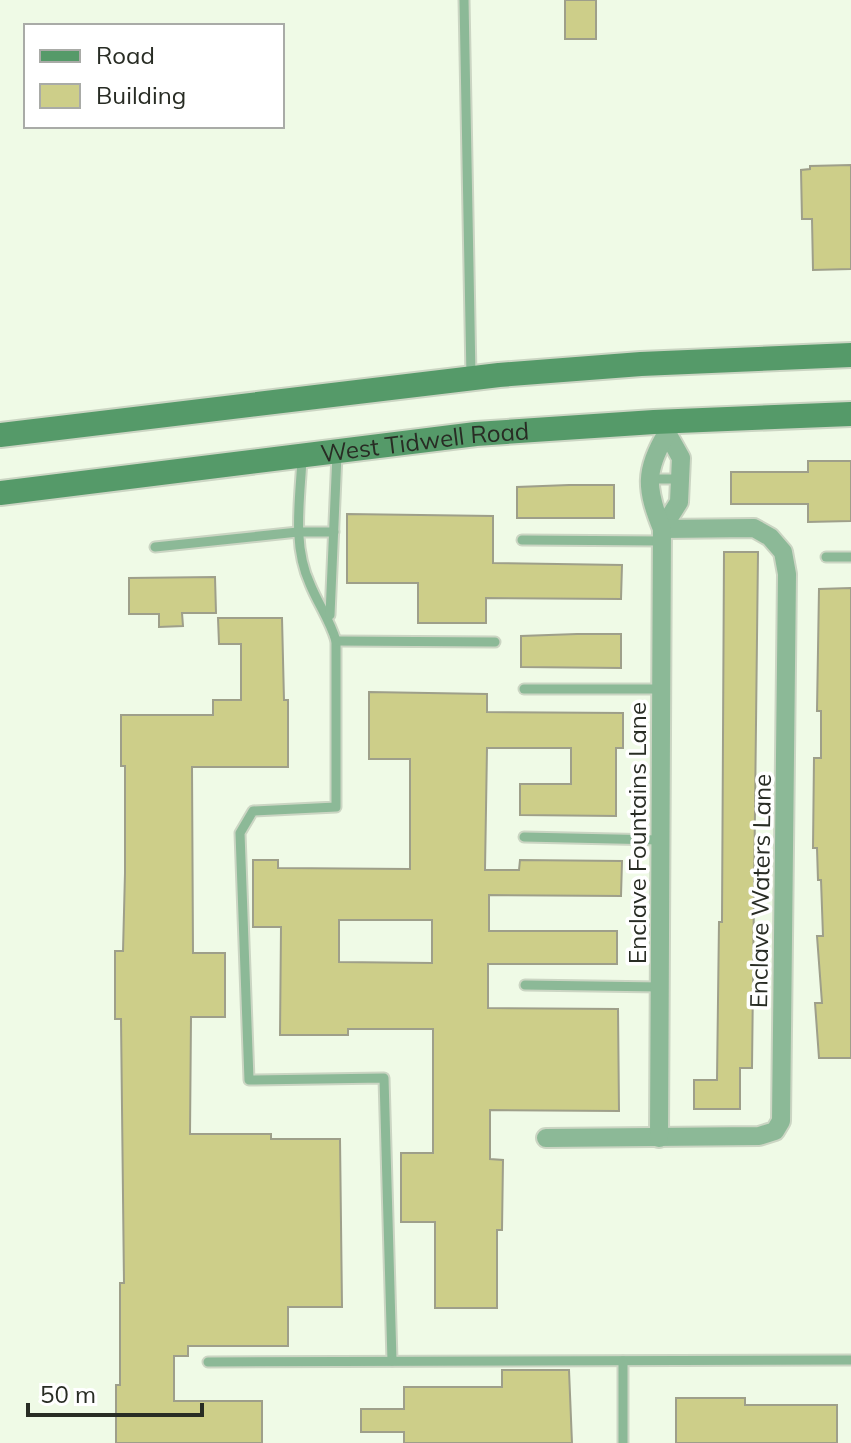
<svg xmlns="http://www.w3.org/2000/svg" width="851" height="1443" font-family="Mulish,sans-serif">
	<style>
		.building { fill: #cdce89; stroke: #9e9f8a; stroke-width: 2; fill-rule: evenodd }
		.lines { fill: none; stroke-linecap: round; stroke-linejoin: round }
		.lane-casing { stroke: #cbd5c3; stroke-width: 13 }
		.street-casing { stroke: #cbd5c3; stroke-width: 22 }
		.secondary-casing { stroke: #cbd5c3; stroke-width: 28 }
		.lane { stroke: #8cb997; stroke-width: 9 }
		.street { stroke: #8cb997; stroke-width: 18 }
		.secondary { stroke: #559a69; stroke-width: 24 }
		.labels { text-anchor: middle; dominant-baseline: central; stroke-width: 7; stroke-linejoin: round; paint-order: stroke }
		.street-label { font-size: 24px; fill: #282c24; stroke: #fff }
	</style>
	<rect width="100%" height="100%" fill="#effae6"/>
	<g class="building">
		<rect x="565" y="0" width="31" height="39"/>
		<polygon points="851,165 851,269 813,270 812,219 802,219 801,170 810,169 810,166"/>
		<polygon points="808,461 851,461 851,521 808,522 808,504 731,504 731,472 808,472"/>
		<polygon points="569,485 614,485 614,518 517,518 517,487"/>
		<polygon points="347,514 493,516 493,563 622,565 621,599 486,598 486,623 418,623 418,583 347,583"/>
		<polygon points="724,552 758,552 752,1068 740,1068 740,1109 694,1109 694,1080 717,1080 719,922 722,922"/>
		<polygon points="215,577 216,613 182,613 183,626 159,627 159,614 129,614 129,578"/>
		<polygon points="851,588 851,1058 819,1058 815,1003 822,1003 817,936 823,936 821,880 818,880 817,848 813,848 814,758 821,758 821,711 817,711 819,589"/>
		<polygon points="218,618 282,618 284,700 288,700 288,767 192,767 193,953 225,953 225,1017 191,1017 190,1134 271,1134 271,1139 340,1139 342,1307 288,1307 288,1346 188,1346 188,1356 174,1356 174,1401 262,1401 262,1443 116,1443 116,1385 120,1385 120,1283 124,1283 121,1019 115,1019 115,951 123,951 125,873 125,766 121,766 121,715 213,715 213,700 241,700 241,644 219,644"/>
		<polygon points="577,634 621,634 621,668 521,667 521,636"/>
		<path d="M 369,692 L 487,694 L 487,712 L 623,713 L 623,748 L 616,748 L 616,816 L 520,815 L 520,784 L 571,784 L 571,748 L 487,748 L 485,870 L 519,870 L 520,860 L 622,861 L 621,896 L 489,895 L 489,931 L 617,931 L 617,964 L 488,964 L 488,1008 L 618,1009 L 619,1111 L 490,1110 L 490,1159 L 503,1160 L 502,1230 L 497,1230 L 497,1308 L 435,1308 L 435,1222 L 401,1222 L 401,1153 L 433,1153 L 433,1029 L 348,1029 L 348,1035 L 280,1035 L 281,927 L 253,927 L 253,860 L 278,860 L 278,868 L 410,869 L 410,759 L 369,759 ZM 339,920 L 432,920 L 432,963 L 339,962 Z"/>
		<polygon points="502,1370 569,1370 572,1443 404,1443 404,1432 361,1432 361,1409 404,1409 404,1387 502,1387"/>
		<polygon points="676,1398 745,1398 745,1405 837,1405 837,1443 676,1443"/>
	</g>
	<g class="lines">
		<g class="lane-casing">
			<g id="lane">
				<polyline points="464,0 471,377"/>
				<path d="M 302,459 C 300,500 292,545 310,584 C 318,604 330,620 336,641 L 336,807 L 253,811 L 240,833 L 249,1080 L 384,1078 L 392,1361"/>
				<polyline points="650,479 679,479"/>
				<polyline points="522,540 662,541"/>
				<polyline points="155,547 298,532 334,532"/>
				<polyline points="826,557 851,557"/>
				<polyline points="330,615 337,454"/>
				<polyline points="336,641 495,642"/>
				<polyline points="524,689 662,689"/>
				<polyline points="524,837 660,840"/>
				<polyline points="525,985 660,987"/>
				<polyline points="208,1362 851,1360"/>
				<polyline points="623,1443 623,1361"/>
			</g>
		</g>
		<g class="street-casing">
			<g id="street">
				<polyline points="662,529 679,502 681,458 667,433 666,424"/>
				<polyline points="546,1138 759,1136 775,1131 781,1121 787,574 783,552 770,537 754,528 662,529"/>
				<path d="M 659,1138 L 662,529 C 646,489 644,471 667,433"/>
			</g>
		</g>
		<g class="secondary-casing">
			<g id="secondary">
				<polyline points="0,435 499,375 641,364 851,355"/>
				<path id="s1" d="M 0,493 L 476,434 L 654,422 L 851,414"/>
			</g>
		</g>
		<use href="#lane" class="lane"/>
		<use href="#street" class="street"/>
		<use href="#secondary" class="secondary"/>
	</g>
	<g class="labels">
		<g class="street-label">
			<text stroke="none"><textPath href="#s1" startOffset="428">West Tidwell Road</textPath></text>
			<text transform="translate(637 833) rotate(-90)">Enclave Fountains Lane</text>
			<text transform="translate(760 891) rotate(-89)">Enclave Waters Lane</text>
		</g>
	</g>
	<rect x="24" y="24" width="260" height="104" fill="#ffffff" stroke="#a9aba7" stroke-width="2"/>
	<rect x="40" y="50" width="40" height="12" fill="#559a69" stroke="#a9aba7" stroke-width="2"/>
	<text x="96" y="64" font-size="24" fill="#282c24">Road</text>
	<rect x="40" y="84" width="40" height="24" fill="#cdce89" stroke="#a9aba7" stroke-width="2"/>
	<text x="96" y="104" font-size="24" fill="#282c24">Building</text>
	<path d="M28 1403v12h174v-12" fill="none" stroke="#282c24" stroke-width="4"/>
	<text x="40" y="1403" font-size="24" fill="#282c24" stroke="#ffffff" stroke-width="6" paint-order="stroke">50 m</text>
</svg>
